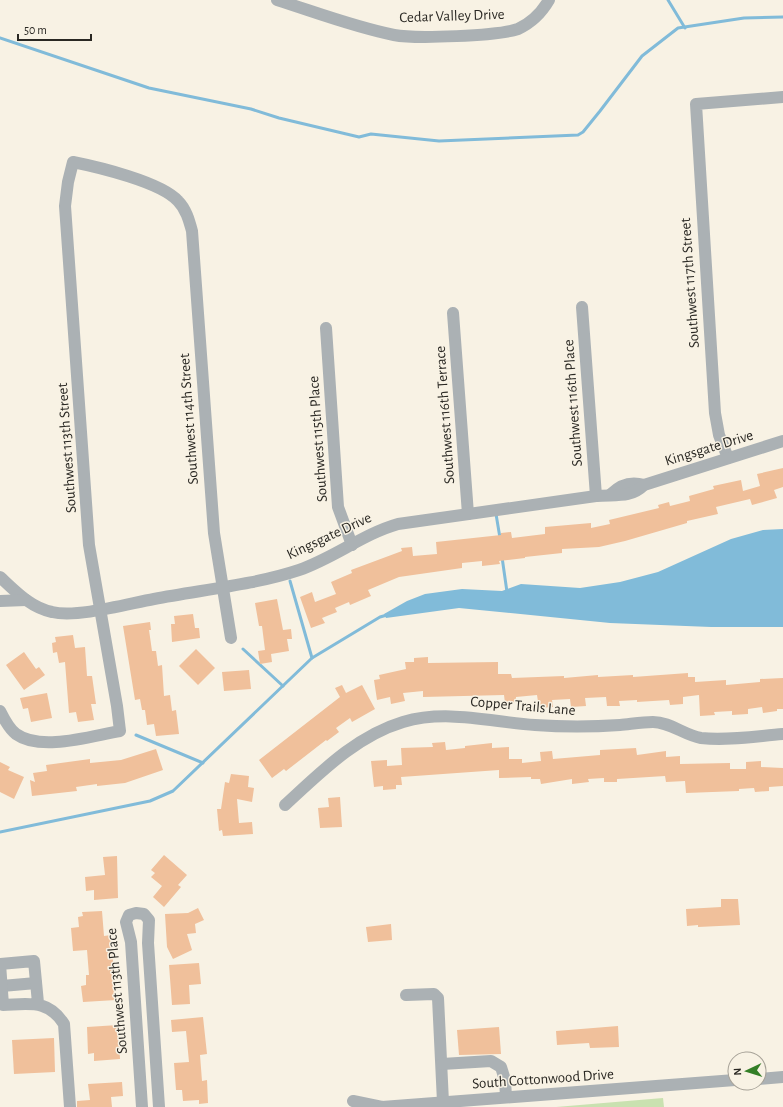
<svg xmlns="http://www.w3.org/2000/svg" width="783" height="1107" font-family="'Alegreya Sans',sans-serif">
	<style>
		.green { fill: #c9e1b0 }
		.water { fill: #81bbd9 }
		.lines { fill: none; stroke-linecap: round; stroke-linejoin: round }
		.stream { stroke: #81bbd9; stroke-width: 3 }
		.building { fill: #f0c09b }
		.minor { stroke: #abb1b4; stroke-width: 12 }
		.labels { text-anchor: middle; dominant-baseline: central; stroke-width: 3; stroke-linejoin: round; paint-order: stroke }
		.street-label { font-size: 15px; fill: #2a2823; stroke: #f8f2e4 }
	</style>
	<rect width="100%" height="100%" fill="#f8f2e4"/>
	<polygon class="green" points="663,1098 664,1107 556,1107"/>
	<polygon class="water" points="783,529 783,627 711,627 610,623 459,608 386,618 384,614 407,601 425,594 462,589 502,591 521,584 580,588 620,582 658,572 731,539 763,530"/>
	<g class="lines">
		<g class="stream">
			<polyline points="668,0 685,28"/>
			<polyline points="0,38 149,88 251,109 279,118 359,137 371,134 439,141 578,135 583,132 600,111 642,56 678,28 744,18 783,17"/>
			<polyline points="496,514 500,538"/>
			<polyline points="502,557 507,592"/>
			<polyline points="290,581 312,658"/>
			<polyline points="243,649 283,686"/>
			<polyline points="136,735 203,763"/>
			<polyline points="0,832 150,801 173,791 312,658 380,617 387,615"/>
		</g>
	</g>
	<g class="building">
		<polygon points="783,468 783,487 774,490 777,498 752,505 750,499 716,507 718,514 687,521 687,523 625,541 599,547 562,549 562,553 525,557 525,558 499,561 500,564 482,566 482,561 462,563 462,568 399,577 368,590 371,596 350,605 349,602 335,608 337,612 322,618 325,623 311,628 300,597 312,592 315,602 336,594 331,582 352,573 351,570 402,551 401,548 412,547 413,556 437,554 436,542 501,535 501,533 511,532 512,538 545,534 545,527 591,523 591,528 610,524 609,520 659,508 658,505 669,502 670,506 690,501 689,496 714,489 713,486 741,480 743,491 760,486 757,474"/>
		<polygon points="277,599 283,630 291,629 292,639 287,639 289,651 271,654 272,662 260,664 258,651 265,650 262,626 259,626 255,603"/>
		<polygon points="193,614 195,628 199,628 200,638 172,642 171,624 175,624 174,616"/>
		<polygon points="150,622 151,630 149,630 152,651 156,651 158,666 162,665 164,696 170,695 172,711 176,710 179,734 156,736 154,724 147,725 145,710 142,710 140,699 135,700 123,626"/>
		<polygon points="73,635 75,648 85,647 87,676 92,676 96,704 91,704 94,720 78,722 76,712 69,713 65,662 59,663 57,652 53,653 52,643 56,642 55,637"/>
		<polygon points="196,649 215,668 198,685 179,666"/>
		<polygon points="24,652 36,669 39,667 45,675 24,690 6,665"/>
		<polygon points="428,657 428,663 498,662 498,674 511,674 512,678 564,676 564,678 598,675 598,677 633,675 633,677 688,673 688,677 695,677 695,682 726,680 726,685 760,682 760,679 783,678 783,709 777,709 777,711 763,713 762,707 748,709 748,714 732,715 732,711 714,712 715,715 700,716 699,695 683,697 683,704 670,705 669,700 637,702 637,700 619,701 620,706 607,706 606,697 585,698 586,706 571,707 570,699 552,700 553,707 539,708 537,695 516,697 516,702 505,703 504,695 423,697 423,691 403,693 405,701 391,704 390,697 377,700 374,680 380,679 379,675 406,669 405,662 414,662 414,658"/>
		<polygon points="249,670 251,689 224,691 222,672"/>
		<polygon points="342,685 346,693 362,685 375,709 352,722 350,718 336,728 339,732 327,741 326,740 286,771 284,769 272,778 259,760 340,697 335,688"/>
		<polygon points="47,693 52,718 31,722 28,708 23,709 20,698"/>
		<polygon points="445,742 446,750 465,748 465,746 492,743 492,748 509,747 509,759 522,759 522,763 541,761 540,752 552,751 553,759 600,755 600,750 636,748 637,755 666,751 666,757 680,756 680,764 730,763 730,769 746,769 746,762 761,761 761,767 783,768 783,786 769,787 769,791 755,792 754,788 739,789 739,791 686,793 685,781 666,782 665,776 617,779 617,782 604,782 604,778 588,779 589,782 572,784 572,779 541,784 540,779 531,779 531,777 499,778 499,770 401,777 402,785 396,785 396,789 383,790 383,786 374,787 371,761 387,760 387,766 402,765 401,748 433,747 432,743"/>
		<polygon points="156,749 163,770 125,783 97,786 97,784 76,787 77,791 32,796 30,780 35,782 33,773 47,771 46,765 90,759 90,763 121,760"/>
		<polygon points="0,762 10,767 8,770 24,777 14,799 0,792"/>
		<polygon points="231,774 249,776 248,787 254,788 252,802 237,799 239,823 252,822 253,834 223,836 222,830 219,831 217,809 221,809 225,782 229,783"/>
		<polygon points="340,797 342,827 320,828 318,808 329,807 328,798"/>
		<polygon points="164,855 187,875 178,885 181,887 164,907 153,897 162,886 151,877 155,873 151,870"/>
		<polygon points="117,856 118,898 94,900 94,890 86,891 85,877 105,875 103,857"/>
		<polygon points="721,899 738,899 740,925 698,927 698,925 687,926 686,909 721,907"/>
		<polygon points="198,908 204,920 195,924 196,933 187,934 192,950 173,959 167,947 165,914 188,913"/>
		<polygon points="102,911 104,936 111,935 116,1000 83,1002 81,986 86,985 86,975 89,975 87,950 73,951 71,928 79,927 78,917 83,916 82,912"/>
		<polygon points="391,924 392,940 368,942 366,927"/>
		<polygon points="199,963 201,984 189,985 190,1004 172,1005 169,965"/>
		<polygon points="203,1017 207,1054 200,1055 202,1081 207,1080 208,1103 199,1104 199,1100 183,1101 182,1090 176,1090 174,1063 189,1062 186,1031 172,1032 171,1020"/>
		<polygon points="118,1025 120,1059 94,1061 94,1053 88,1054 87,1027"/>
		<polygon points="618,1026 619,1047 590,1048 589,1043 557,1045 556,1031"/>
		<polygon points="499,1027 501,1054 459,1055 457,1030"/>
		<polygon points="54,1038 55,1072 14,1074 12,1040"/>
		<polygon points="122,1082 123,1096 111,1097 112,1107 77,1107 77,1101 90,1100 88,1084"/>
	</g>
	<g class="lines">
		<g class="minor">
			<path d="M 277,0 C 315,12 354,27 394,35 C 415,39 498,36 518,29 C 531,23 542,12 549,0"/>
			<polyline points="582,307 596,496"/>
			<polyline points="453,313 468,514"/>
			<polyline points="326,328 338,507 352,545"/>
			<polyline points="728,458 719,435 715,413 696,104 783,97"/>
			<path d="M 611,494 C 620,485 631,481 644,485"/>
			<path d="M 0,577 C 15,591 31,608 52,612 C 77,618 127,604 154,599 C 200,590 254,585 299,570 C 334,558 363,534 398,524 L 596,496 C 614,494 630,499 644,485 L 783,441"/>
			<polyline points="0,601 26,600"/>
			<path d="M 0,711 C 4,719 9,729 16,734 C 41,752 91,736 120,731 L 117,706 L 89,545 L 65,206 L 68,182 L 73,162 C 98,167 161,182 178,201 C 186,209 189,220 192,231 L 214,533 L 231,638"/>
			<path d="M 285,805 C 320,773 356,736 403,722 C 447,709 491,722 535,725 C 563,727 591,727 620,725 C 631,724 642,722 653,722 C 670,722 684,735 701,738 C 728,741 757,736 783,734"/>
			<polyline points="2,986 36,983"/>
			<polyline points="406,995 434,994 438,998 443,1102"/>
			<path d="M 38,1003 L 34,961 L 0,964 L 3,1005 C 30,1004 48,999 64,1024 L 70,1107"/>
			<polyline points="442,1064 491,1061 501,1067 505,1080 506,1097"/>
			<polyline points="759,1079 783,1077"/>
			<polyline points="353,1101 382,1107 735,1080"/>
			<polyline points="142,1107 131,942 126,922 129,915 136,913 144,914 149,920 148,943 159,1107"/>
		</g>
	</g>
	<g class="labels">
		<g class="street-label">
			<text transform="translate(452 16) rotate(-2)">Cedar Valley Drive</text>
			<text transform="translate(690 283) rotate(-94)">Southwest 117th Street</text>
			<text transform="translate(573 403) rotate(-94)">Southwest 116th Place</text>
			<text transform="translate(445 415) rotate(-94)">Southwest 116th Terrace</text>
			<text transform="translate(189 419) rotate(-94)">Southwest 114th Street</text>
			<text transform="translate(318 439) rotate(-94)">Southwest 115th Place</text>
			<text transform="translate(67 448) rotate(-94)">Southwest 113th Street</text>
			<text transform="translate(709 448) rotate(-17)">Kingsgate Drive</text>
			<text transform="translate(329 536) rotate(-25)">Kingsgate Drive</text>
			<text transform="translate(523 706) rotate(5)">Copper Trails Lane</text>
			<text transform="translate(117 991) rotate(-95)">Southwest 113th Place</text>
			<text transform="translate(543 1079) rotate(-4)">South Cottonwood Drive</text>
		</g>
	</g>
	<g transform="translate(747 1071) rotate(266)"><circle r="19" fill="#f8f2e4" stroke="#a6a197"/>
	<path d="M0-3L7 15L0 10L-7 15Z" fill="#337e26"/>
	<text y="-6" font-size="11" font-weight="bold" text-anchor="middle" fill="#2a2823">N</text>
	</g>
	<path d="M18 34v6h73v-6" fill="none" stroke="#2a2823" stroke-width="2"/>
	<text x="24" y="34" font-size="12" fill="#2a2823" stroke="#f8f2e4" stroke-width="3" paint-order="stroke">50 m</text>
</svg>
